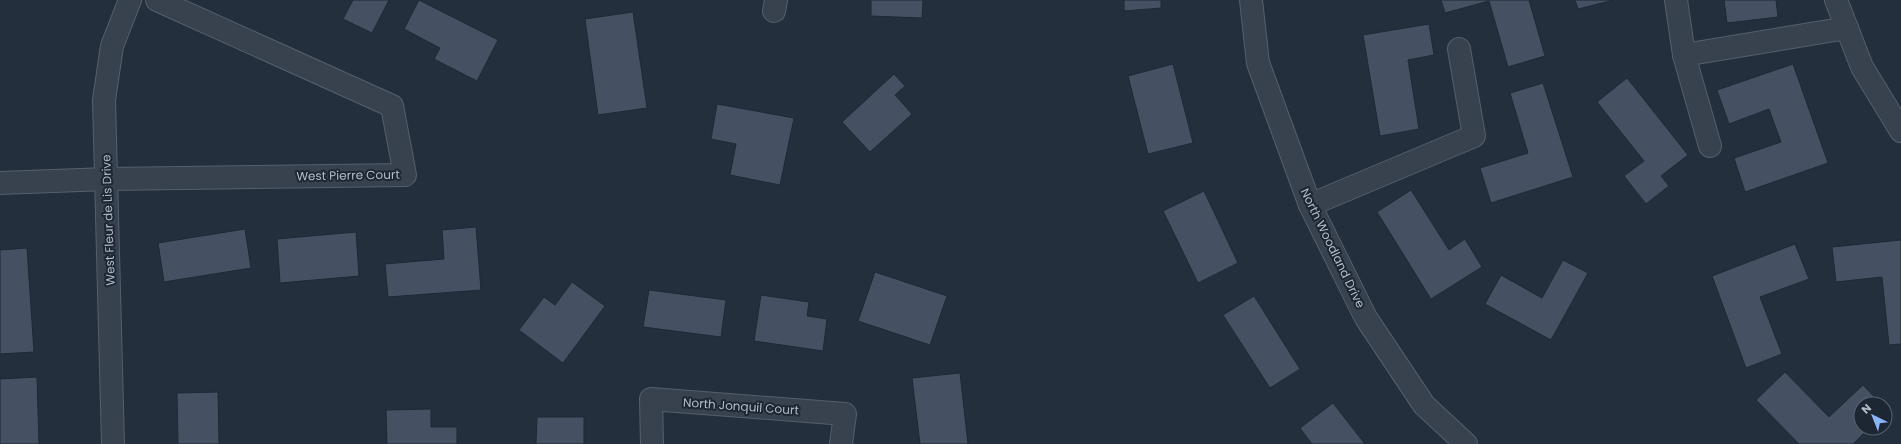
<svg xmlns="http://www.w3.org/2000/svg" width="1901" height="444" font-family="Poppins,sans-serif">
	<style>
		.building { fill: #455162; stroke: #1f2835 }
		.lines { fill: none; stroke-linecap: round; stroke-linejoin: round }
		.street-casing { stroke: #565f6c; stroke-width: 24 }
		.street { stroke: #38414e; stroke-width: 22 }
		.labels { text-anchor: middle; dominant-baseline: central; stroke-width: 4; stroke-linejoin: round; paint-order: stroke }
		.street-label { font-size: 12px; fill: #b4bcc9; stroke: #1d2633 }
	</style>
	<rect width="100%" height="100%" fill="#242f3e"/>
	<g class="building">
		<polygon points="353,0 389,0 372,33 343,19"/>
		<polygon points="419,0 498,40 477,81 434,59 440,48 404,29"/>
		<polygon points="871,0 923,0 922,18 871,16"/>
		<polygon points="1124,0 1161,0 1161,8 1124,11"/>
		<polygon points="1441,0 1529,0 1545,56 1508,67 1489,1 1445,13"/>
		<polygon points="1575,0 1614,0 1578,9"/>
		<polygon points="1724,0 1776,0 1778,17 1727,23"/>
		<polygon points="633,12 647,108 598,115 585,19"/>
		<polygon points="1429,24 1434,55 1408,60 1419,129 1380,136 1363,35"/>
		<polygon points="1173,64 1193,143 1148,154 1128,76"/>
		<polygon points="1793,64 1828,163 1745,192 1734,158 1781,142 1769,109 1729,124 1717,90"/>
		<polygon points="894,74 905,86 895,95 912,114 870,152 842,122"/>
		<polygon points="1627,78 1688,155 1661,176 1669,186 1646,204 1624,176 1644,161 1597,102"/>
		<polygon points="1543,83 1573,177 1491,203 1480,168 1528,153 1510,93"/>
		<polygon points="717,104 794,118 780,185 730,175 736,144 711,139"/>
		<polygon points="1411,190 1449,250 1465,239 1482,267 1431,299 1377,212"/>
		<polygon points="1204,191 1238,263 1198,283 1163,211"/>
		<polygon points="476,227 481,290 388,297 385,264 444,259 442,230"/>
		<polygon points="245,229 251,268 164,282 158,243"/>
		<polygon points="356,232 359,276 280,283 277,239"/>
		<polygon points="1901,240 1901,344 1889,345 1882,277 1836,282 1832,247"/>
		<polygon points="1795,244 1809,279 1760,297 1782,354 1746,368 1712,276"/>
		<polygon points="27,248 34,352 0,354 0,250"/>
		<polygon points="1563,260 1588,273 1551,340 1485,304 1501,275 1542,298"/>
		<polygon points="875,272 947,296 930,345 858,321"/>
		<polygon points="572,282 605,306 563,363 519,330 544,297 555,305"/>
		<polygon points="649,290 726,300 721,337 643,327"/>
		<polygon points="761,295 809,302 807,316 827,319 823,351 754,341"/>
		<polygon points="1254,296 1300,369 1270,388 1223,315"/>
		<polygon points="1785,372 1829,417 1863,385 1881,404 1861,404 1861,428 1869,428 1853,444 1799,444 1756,400"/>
		<polygon points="960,373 968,444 920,444 912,378"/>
		<polygon points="37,377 39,444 0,444 0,379"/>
		<polygon points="218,392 219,444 178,444 177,393"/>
		<polygon points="1333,403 1365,444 1312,444 1300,428"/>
		<polygon points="431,409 431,427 457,427 457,444 387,444 386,410"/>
		<polygon points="537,417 584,417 584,444 536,444"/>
	</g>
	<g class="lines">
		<g class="street-casing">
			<g id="street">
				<polyline points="1251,0 1258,63 1310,205 1366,318 1424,405 1466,444"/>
				<polyline points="1676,0 1684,55"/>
				<polyline points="1836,0 1862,67 1901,131"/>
				<polyline points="774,11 776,0"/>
				<polyline points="1710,146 1684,55 1847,28"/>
				<polyline points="0,183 107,179 405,175 392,106 157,0"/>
				<polyline points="1310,205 1474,136 1459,49"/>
				<polyline points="113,444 104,100 112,46 130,0"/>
				<polyline points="652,444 651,399 845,414 841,444"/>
			</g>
		</g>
		<use href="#street" class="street"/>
	</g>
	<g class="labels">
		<g class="street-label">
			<text transform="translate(348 175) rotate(-1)">West Pierre Court</text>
			<text transform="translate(108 220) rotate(-92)">West Fleur de Lis Drive</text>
			<text transform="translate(1333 248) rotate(64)">North Woodland Drive</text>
			<text transform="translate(741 406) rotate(4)">North Jonquil Court</text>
		</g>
	</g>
	<g transform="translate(1873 416) rotate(317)"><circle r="19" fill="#1d2633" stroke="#59626f"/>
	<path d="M0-3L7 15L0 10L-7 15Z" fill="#8ab4f8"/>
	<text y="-6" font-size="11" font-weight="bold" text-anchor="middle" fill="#b4bcc9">N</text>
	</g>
</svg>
